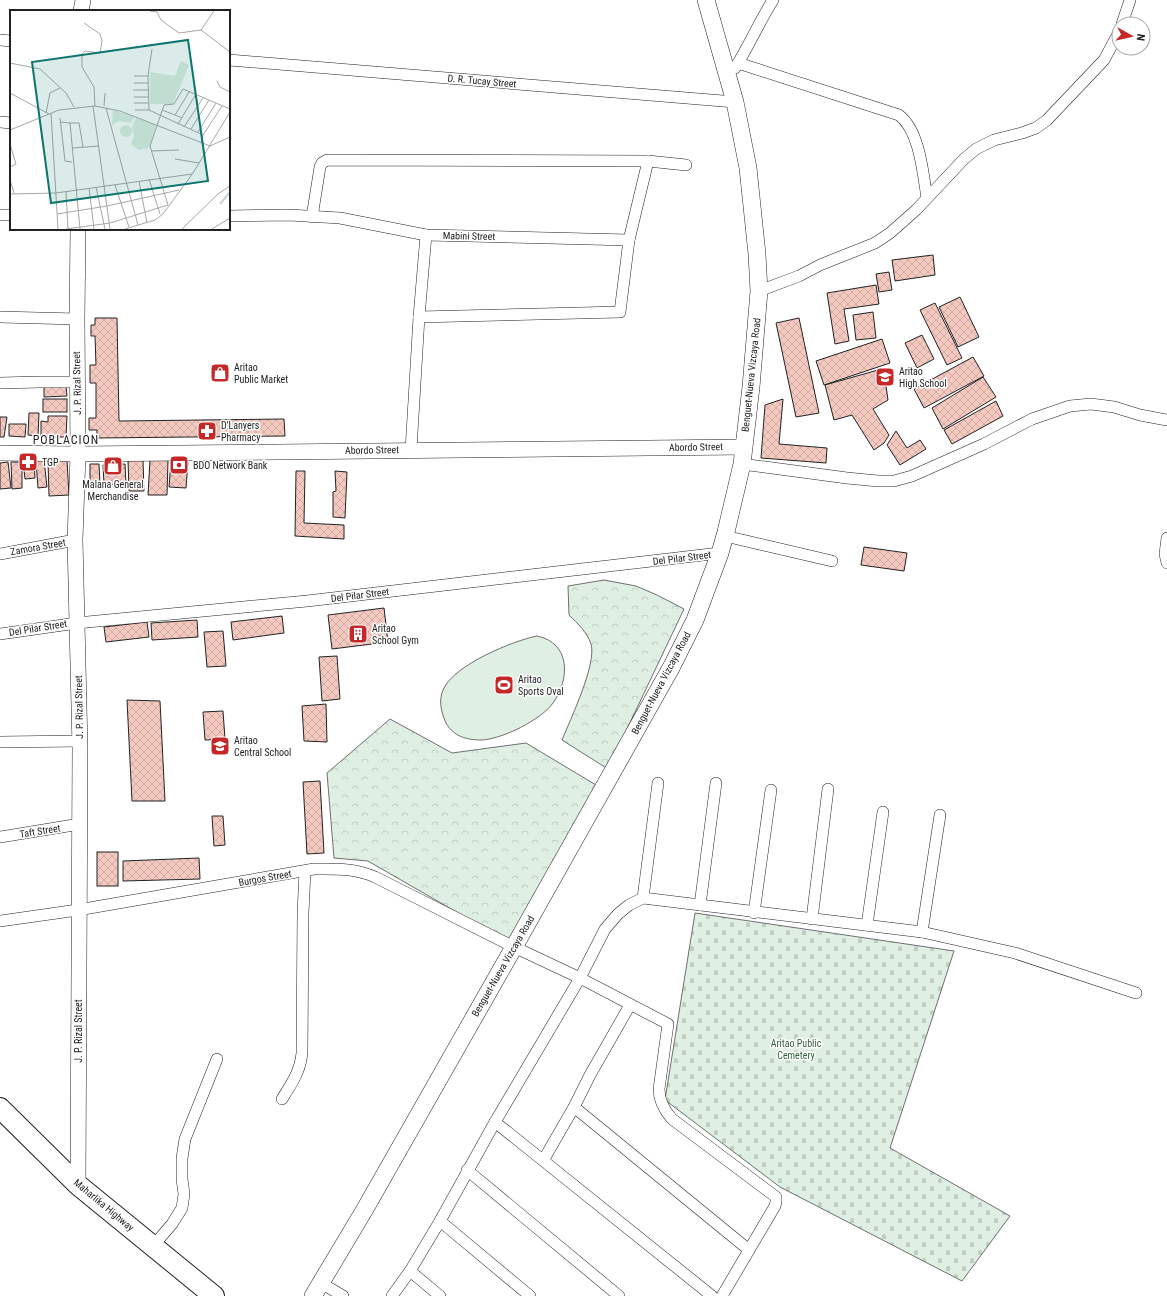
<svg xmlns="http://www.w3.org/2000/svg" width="1167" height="1296" font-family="'Roboto Condensed',sans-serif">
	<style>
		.cemetery { fill: url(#cemetery-stones); stroke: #6f6f6f }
		.park { fill: url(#park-crowns); stroke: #6f6f6f }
		.pitch { fill: #e0efe3; stroke: #6f6f6f }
		.building { fill: url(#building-cross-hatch); stroke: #222 }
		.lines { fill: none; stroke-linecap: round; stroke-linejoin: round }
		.street-casing { stroke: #222; stroke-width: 12 }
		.secondary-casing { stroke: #222; stroke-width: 16 }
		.primary-casing { stroke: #222; stroke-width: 18 }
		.highway-casing { stroke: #222; stroke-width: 22 }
		.street { stroke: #fff; stroke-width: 11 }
		.secondary { stroke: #fff; stroke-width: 15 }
		.primary { stroke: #fff; stroke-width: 17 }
		.highway { stroke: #fff; stroke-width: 20 }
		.labels { text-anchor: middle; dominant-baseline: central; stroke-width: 3; stroke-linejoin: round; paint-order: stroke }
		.street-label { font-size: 10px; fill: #222; stroke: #fff }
		.poi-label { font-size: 10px; fill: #222; stroke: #fff; text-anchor: start }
		.park-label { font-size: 10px; fill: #2f5e38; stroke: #fff }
		.quarter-label { font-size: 12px; letter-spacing: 1px; fill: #222; stroke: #fff }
		.inset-river { fill: none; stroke: #c7d3dd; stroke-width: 2 }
		.inset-road { fill: none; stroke: #a7a7a7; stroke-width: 1 }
		.view { fill: #0f766e; fill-opacity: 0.15; stroke: #0f766e; stroke-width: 2 }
		.inset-edge { fill: none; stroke: #222; stroke-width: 2 }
	</style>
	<defs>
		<pattern id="cemetery-stones" width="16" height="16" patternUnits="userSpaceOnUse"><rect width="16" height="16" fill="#e0efe3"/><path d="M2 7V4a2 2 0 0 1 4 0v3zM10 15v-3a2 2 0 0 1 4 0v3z" fill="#c0cdc2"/></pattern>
		<pattern id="park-crowns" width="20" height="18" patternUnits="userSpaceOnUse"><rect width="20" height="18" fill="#e0efe3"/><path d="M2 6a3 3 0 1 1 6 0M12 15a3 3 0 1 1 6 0" fill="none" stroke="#c0cdc2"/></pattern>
		<pattern id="building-cross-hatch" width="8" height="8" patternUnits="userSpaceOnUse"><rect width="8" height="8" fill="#f3c9c0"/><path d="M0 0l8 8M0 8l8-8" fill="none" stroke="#d0aca5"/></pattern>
	</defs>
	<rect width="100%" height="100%" fill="#fff"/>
	<polygon class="cemetery" points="695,913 954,951 890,1148 1010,1216 962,1281 780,1187 665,1100"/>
	<g class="park">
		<path d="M 604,580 L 636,586 L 657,595 L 684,609 L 608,769 L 562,740 C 570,720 597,664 591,644 C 587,632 578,624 569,615 L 568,586 Z"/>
		<polygon points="390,719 452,753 526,743 596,785 512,944 368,861 334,858 327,773"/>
	</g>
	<path class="pitch" d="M 537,636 C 571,643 570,679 553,703 C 541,720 502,739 482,740 C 467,740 454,737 446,723 C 441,712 438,699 444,688 C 455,665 512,641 537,636 Z"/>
	<g class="building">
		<polygon points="933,255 935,275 895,281 892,260"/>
		<polygon points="889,272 892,290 879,292 876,274"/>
		<polygon points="876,285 879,304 844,309 849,341 835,344 827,293"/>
		<polygon points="960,297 979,337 958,347 939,307"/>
		<polygon points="935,303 962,358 947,365 920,310"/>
		<polygon points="873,312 876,338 856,340 853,315"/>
		<polygon points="95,318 117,318 119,421 284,419 285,436 97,438 97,430 89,430 89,418 96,418 96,383 90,383 90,365 96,365 95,336 91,336 91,325 95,325"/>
		<polygon points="799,318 819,413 796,417 776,323"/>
		<polygon points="922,335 934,359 917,368 905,343"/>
		<polygon points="882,339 890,363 824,385 816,361"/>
		<polygon points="973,357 984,376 924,408 914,389"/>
		<polygon points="878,370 884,372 888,400 873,409 889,435 884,443 874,450 852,415 834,420 825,385"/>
		<polygon points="983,377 996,397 943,429 932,408"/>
		<polygon points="66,386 67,396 44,397 44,387"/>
		<rect x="43" y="399" width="24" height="13"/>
		<polygon points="783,399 779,444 827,448 826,463 761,458 765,405"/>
		<polygon points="996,401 1003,416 952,444 944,430"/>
		<polygon points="29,413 39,413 38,436 28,435"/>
		<polygon points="48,416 67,416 66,437 41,437 41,421 48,422"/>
		<polygon points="0,417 7,417 4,437 0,437"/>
		<polygon points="9,424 26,424 25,437 9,436"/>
		<polygon points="896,431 907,448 920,440 926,449 900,465 887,445"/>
		<polygon points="34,460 35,478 25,479 23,461"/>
		<polygon points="44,460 47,487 38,488 36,461"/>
		<polygon points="67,460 69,495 49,496 48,461"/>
		<polygon points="128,460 143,460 144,491 129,491"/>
		<polygon points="150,460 168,460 167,495 148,495"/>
		<polygon points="171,461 188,462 186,488 169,487"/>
		<polygon points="8,462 11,488 0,489 0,463"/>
		<polygon points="11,462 22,462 22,488 12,489"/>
		<polygon points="90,464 99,464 100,483 90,483"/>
		<polygon points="125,464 126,484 104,485 103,465"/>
		<polygon points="296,471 305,471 304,523 344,525 344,539 295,536"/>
		<polygon points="335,471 347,472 345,518 333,517 333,492 336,491"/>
		<polygon points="864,547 907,553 904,571 861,565"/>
		<polygon points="384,608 388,642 332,649 328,615"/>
		<polygon points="282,616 284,633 233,640 231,622"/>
		<polygon points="197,620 198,637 152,640 151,623"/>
		<polygon points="147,622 149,637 106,642 104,627"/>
		<polygon points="223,631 226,666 207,667 204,632"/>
		<polygon points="337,656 340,699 322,701 319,657"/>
		<polygon points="127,700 160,701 165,801 132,801"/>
		<polygon points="326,704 327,742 304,741 302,706"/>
		<polygon points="223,711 225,739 205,740 203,712"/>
		<polygon points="320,781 324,853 307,854 303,782"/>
		<polygon points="212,816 223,816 225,845 214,846"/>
		<rect x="97" y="852" width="21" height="34"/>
		<polygon points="199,858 200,879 123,881 123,861"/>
	</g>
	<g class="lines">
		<g class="street-casing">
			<g id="street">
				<polyline points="1122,24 1130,0"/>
				<polyline points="0,40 11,41"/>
				<polyline points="229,60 735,102"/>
				<path d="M 738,63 L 899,115 C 920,131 923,174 927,198"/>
				<path d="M 735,68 C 749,46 759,22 773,0"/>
				<polyline points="0,122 11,123"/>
				<polyline points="0,215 11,215"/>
				<polyline points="229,216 289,215 340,218 426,235 629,240 648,161"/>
				<polyline points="312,217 320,167 322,163 327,160 648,161 686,165"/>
				<polyline points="759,291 799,276 820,265 875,243 890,233 916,210 964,159 976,149 994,140 1022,133 1036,128 1047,120 1104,60 1119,32"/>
				<polyline points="0,317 77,319"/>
				<polyline points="419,317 620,312 629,240"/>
				<polyline points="0,383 40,382 77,382"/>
				<polyline points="411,450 419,317 426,235"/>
				<polyline points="742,464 847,478 878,481 894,481 912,476 984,444 1032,419 1070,406 1091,404 1114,407 1140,415 1167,420"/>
				<polyline points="725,536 832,561"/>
				<polyline points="1167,538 1165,554 1167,563"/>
				<polyline points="0,554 75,540"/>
				<polyline points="0,634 77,623 307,601 720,553"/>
				<polyline points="0,742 80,741"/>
				<polyline points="0,837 80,824"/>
				<polyline points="643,898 658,783"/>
				<polyline points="700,905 716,783"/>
				<polyline points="754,913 771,790"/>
				<polyline points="812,919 828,789"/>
				<path d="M 0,921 L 78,910 L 314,869 C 337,869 354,868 375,877 L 514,947 L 580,978 L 668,1024 L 659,1089 C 659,1101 664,1110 672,1119 L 776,1197 L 776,1202 L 775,1206 L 722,1296"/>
				<polyline points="867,925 883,812"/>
				<polyline points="922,932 940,815"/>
				<path d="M 282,1099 C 292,1083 300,1072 302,1053 L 303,913 L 305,871"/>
				<polyline points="574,1107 590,1075 630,1005"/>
				<polyline points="495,1122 712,1296"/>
				<polyline points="544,1159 574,1107 749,1250"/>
				<polyline points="467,1170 619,1296"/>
				<polyline points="440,1221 530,1296"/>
				<polyline points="153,1246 172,1224 182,1208 184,1194 182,1179 182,1158 185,1139 217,1059"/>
				<polyline points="410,1271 440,1296"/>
				<polyline points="321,1283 343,1296"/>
				<polyline points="392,1296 410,1271 440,1221 495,1122 580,978 605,929 618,914 629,905 643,898 922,932 1015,953 1136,993"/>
			</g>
		</g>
		<g class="secondary-casing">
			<g id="secondary">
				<polyline points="81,11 83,0"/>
				<polyline points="78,229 77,319 78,454 75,540 80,748 78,1185"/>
				<polyline points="0,453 78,454 743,447"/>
			</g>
		</g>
		<g class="primary-casing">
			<polyline id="primary" points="313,1296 365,1209 514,947 672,666 695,620 720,553 726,532 742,464 751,387 759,291 757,254 748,168 735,102 706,0"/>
		</g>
		<g class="highway-casing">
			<polyline id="highway" points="0,1108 78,1185 214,1296"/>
		</g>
		<use href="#street" class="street"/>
		<use href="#secondary" class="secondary"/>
		<use href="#primary" class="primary"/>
		<use href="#highway" class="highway"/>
	</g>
	<defs>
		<g id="shop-square" transform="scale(1)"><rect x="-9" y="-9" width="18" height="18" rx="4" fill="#c62828" stroke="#fff"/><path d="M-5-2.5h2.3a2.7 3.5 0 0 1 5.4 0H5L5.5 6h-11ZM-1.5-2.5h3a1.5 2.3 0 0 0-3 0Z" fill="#fff"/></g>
		<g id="school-square" transform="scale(1)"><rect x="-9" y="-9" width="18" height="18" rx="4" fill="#c62828" stroke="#fff"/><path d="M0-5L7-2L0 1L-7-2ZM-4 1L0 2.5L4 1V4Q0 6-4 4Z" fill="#fff"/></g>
		<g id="pharmacy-square" transform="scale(1)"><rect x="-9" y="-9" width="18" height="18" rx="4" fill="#c62828" stroke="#fff"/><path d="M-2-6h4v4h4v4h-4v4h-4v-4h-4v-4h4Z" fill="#fff"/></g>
		<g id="bank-square" transform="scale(1)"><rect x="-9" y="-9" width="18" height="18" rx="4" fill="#c62828" stroke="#fff"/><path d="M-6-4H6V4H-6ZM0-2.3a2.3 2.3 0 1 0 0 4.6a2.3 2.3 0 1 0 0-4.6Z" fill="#fff"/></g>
		<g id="building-square" transform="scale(1)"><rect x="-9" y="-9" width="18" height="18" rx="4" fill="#c62828" stroke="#fff"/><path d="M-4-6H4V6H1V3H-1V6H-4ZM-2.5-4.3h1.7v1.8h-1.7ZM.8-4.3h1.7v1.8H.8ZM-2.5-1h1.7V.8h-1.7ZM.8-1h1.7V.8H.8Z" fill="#fff"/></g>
		<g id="stadium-square" transform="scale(1)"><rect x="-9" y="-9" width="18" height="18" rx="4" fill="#c62828" stroke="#fff"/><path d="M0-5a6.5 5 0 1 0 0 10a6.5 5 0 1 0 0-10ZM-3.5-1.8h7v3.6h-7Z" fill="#fff"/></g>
	</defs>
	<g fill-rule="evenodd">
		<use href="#shop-square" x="220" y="373"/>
		<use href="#school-square" x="885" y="377"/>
		<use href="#pharmacy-square" x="207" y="431"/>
		<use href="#pharmacy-square" x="28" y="462"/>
		<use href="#bank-square" x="179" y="465"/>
		<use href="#shop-square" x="113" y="466"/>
		<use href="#building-square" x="358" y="634"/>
		<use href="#stadium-square" x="504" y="685"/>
		<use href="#school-square" x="220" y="746"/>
	</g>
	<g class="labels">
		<g class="street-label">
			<text transform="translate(482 81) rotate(5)">D. R. Tucay Street</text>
			<text transform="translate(469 236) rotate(1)">Mabini Street</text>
			<text transform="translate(751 375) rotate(-84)">Benguet-Nueva Vizcaya Road</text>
			<text transform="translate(77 383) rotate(-91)">J. P. Rizal Street</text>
			<text transform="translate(696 447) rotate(-1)">Abordo Street</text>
			<text transform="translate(372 450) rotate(-1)">Abordo Street</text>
			<text transform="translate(38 547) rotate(-10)">Zamora Street</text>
			<text transform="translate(682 558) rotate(-7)">Del Pilar Street</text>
			<text transform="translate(360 595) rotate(-7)">Del Pilar Street</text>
			<text transform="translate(38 628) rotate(-9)">Del Pilar Street</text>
			<text transform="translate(661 683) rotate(-62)">Benguet-Nueva Vizcaya Road</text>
			<text transform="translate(79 707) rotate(-91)">J. P. Rizal Street</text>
			<text transform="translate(40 831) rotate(-9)">Taft Street</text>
			<text transform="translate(265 878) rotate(-10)">Burgos Street</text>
			<text transform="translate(503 966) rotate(-60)">Benguet-Nueva Vizcaya Road</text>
			<text transform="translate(78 1031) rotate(-90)">J. P. Rizal Street</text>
			<text transform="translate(104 1205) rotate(40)">Maharlika Highway</text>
		</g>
		<g class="poi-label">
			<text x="234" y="367">Aritao<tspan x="234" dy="12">Public Market</tspan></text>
			<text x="899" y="371">Aritao<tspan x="899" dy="12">High School</tspan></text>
			<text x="221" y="425">D'Lanyers<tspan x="221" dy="12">Pharmacy</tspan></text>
			<text x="42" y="462">TGP</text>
			<text x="193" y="465">BDO Network Bank</text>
			<text x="113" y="484" text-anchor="middle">Malana General<tspan x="113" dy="12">Merchandise</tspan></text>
			<text x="372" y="628">Aritao<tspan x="372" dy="12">School Gym</tspan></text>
			<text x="518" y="679">Aritao<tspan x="518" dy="12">Sports Oval</tspan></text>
			<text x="234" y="740">Aritao<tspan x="234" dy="12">Central School</tspan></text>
		</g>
		<g class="park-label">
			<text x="796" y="1043">Aritao Public<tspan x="796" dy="12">Cemetery</tspan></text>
		</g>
		<g class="quarter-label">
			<text x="66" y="440">POBLACION</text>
		</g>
	</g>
	<g transform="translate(10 10)">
		<rect width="220" height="220" fill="#fff"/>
		<path d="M 171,51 L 179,55 L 163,94 L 140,94 L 140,62 L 165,66 Z" fill="#e0efe3"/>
		<path d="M 103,100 L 124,107 L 121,113 L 109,111 L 102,115 ZM 126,108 L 146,115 L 139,138 L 129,140 L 121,134 L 124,126 L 122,117 Z" fill="#e0efe3"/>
		<path d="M110 121a6 6 0 1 1 12 0a6 6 0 1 1-12 0Z" fill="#e0efe3"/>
		<path class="inset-river" d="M 210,194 L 220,182"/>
		<path class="inset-road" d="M 140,1 L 147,2 L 151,10 L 169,23 L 191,20M 204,1 L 191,20 L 220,42M 74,13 L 90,24 L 92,31 L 90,43 L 75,41 L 72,44 L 72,57 L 84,77 L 85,96M 142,39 L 138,66 L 139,100 L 193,125 L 191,133M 0,53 L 30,59 L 56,83 L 64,97M 124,66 L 138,66M 207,71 L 210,77 L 220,82M 124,73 L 138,73M 123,80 L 138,80M 0,83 L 39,104M 124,87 L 138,87M 124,93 L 138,93M 83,96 L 100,219M 94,96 L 95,83M 96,98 L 128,215M 125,100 L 139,100M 152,100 L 165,105M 36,103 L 40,83 L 50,78M 41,103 L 48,219M 50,108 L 55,151 L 62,152M 172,108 L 165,105 L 179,82M 50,112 L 60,113 L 70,219M 60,113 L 69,113 L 73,137M 168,114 L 186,84M 174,117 L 193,88M 181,119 L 199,90M 0,120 L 49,100 L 85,96 L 110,101 L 200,136 L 220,127M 188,122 L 206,93M 193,125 L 212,96M 0,134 L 6,154 L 0,157M 62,138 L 89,136M 141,141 L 169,140M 165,149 L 189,153M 139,169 L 150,204M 0,170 L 4,183M 129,171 L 137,213M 105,175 L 119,217M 86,177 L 95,219M 79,178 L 84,219M 56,182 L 58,219M 0,184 L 46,183 L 182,164M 158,195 L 140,136 L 154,95 L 164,94 L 173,79 L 220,99M 47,204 L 97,196 L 169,180M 56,219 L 100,213 L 158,195M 115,219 L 145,210 L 153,204 L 183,163 L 220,102M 172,219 L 208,184 L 220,176M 202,219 L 220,208"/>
		<path class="view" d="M 178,30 L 198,171 L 41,193 L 22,52 Z"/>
		<rect width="220" height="220" class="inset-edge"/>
	</g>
	<g transform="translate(1131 36) rotate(98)"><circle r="19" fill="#ffffff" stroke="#a7a7a7"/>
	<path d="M0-3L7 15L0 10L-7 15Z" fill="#c62828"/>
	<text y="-6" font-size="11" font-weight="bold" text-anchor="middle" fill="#222222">N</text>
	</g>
</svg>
